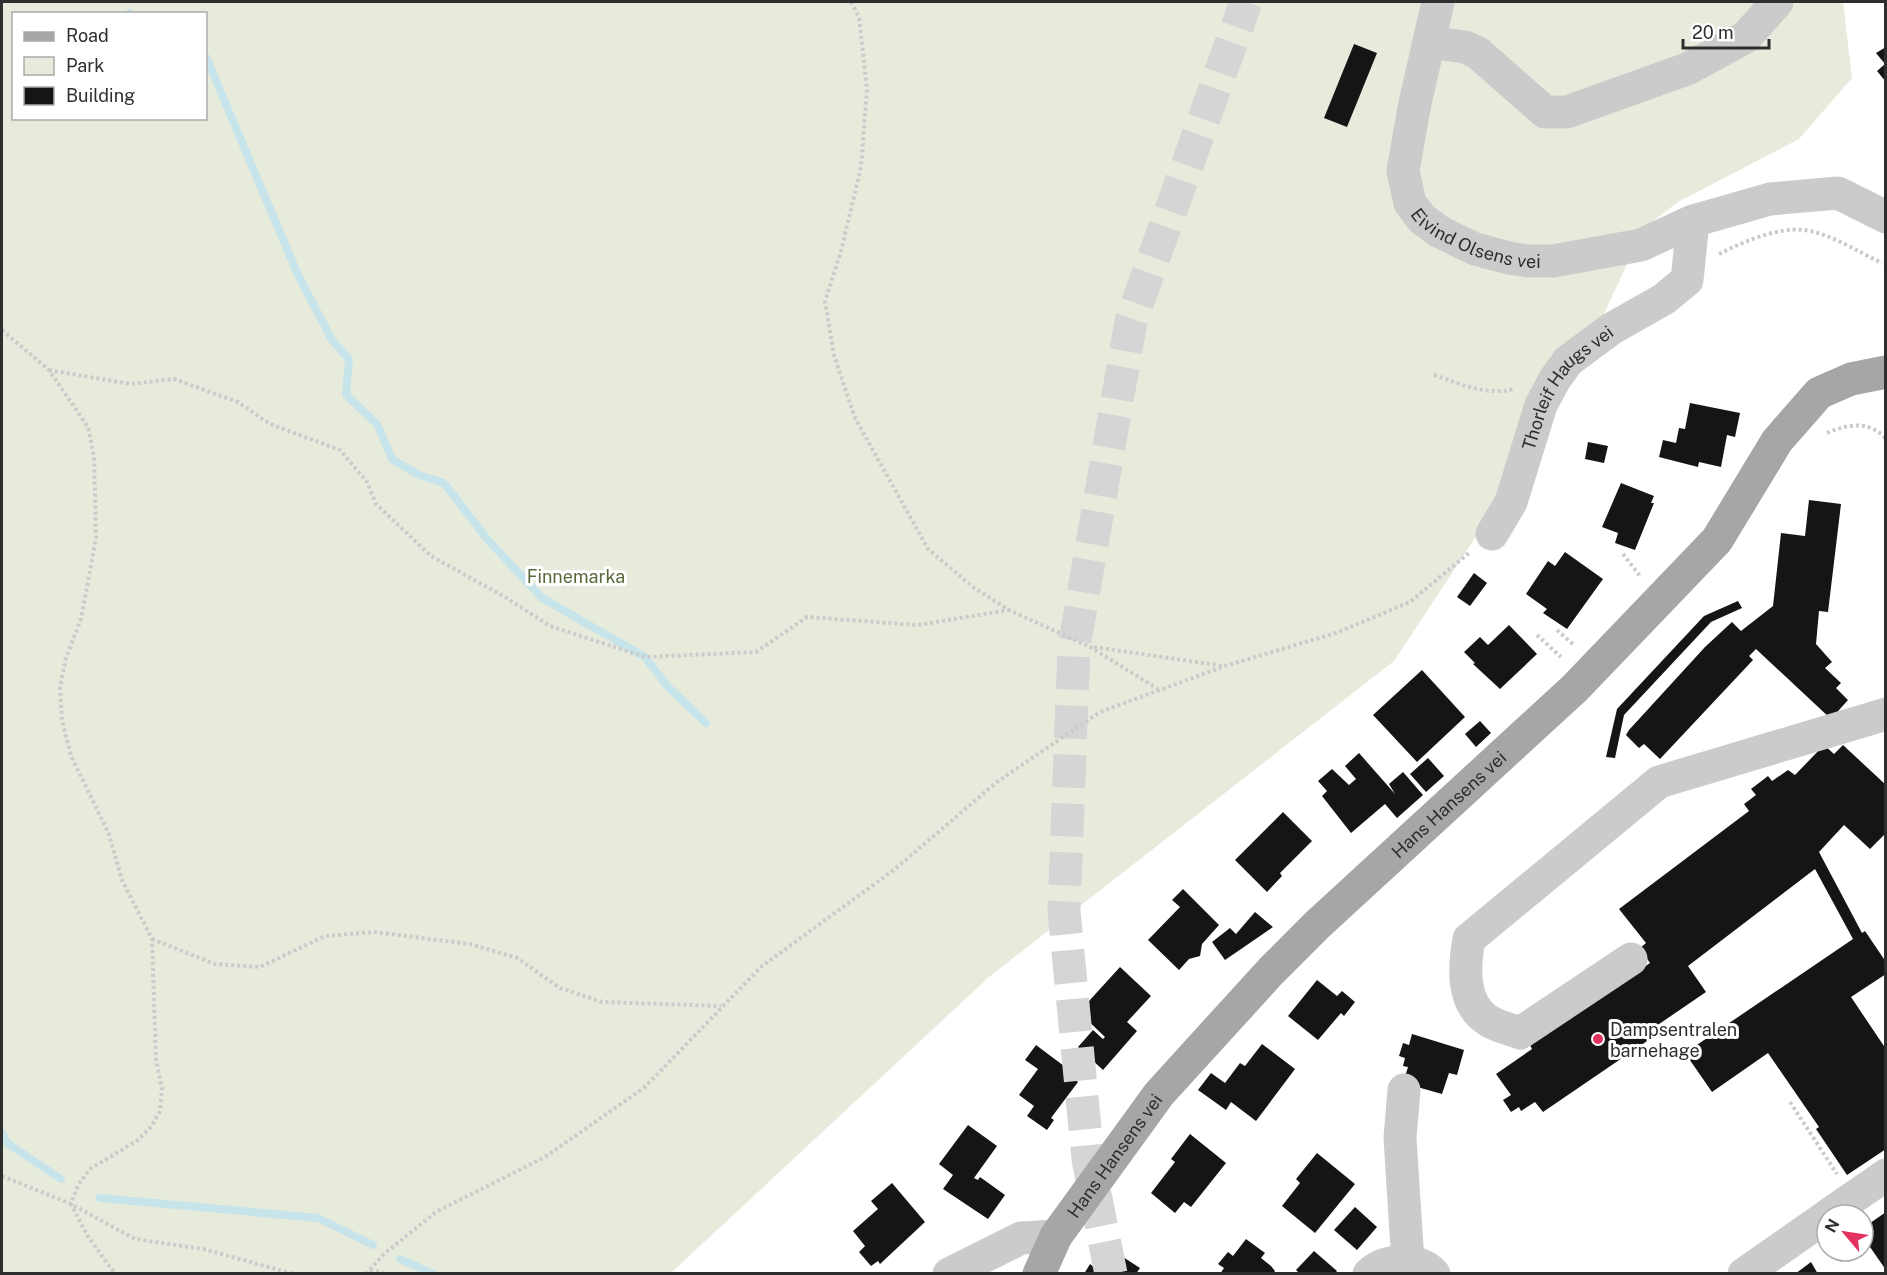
<svg xmlns="http://www.w3.org/2000/svg" width="1887" height="1275" font-family="'Public Sans',sans-serif">
	<style>
		.green { fill: #e7ebdc; fill-rule: evenodd }
		.lines { fill: none; stroke-linecap: round; stroke-linejoin: round }
		.stream { stroke: #c8e4eb; stroke-width: 8 }
		.building { fill: #151515 }
		.major-tunnel { stroke: #d5d5d5; stroke-width: 33; stroke-dasharray: 33 16; stroke-linecap: butt }
		.path { stroke: #cbcbcb; stroke-width: 4; stroke-dasharray: 3 3; stroke-linecap: butt }
		.minor { stroke: #cbcbcb; stroke-width: 33 }
		.major { stroke: #a6a6a6; stroke-width: 33 }
		.poi-dot { fill: #e33260; stroke: #fff; stroke-width: 2 }
		.labels { text-anchor: middle; dominant-baseline: central; stroke-width: 6; stroke-linejoin: round; paint-order: stroke }
		.street-label { font-size: 18px; fill: #2e2e2e; stroke: #fff }
		.park-label { font-size: 18px; fill: #59693c; stroke: #fff }
		.poi-label { font-size: 18px; fill: #2e2e2e; stroke: #fff; text-anchor: start }
	</style>
	<rect width="100%" height="100%" fill="#fff"/>
	<path class="green" d="M 2,2 L 1843,2 L 1852,78 L 1799,139 L 1678,202 L 1644,228 L 1580,365 L 1491,514 L 1394,661 L 989,977 L 671,1273 L 2,1274 ZM 14,14 L 206,14 L 206,118 L 14,118 Z"/>
	<g class="lines">
		<g class="stream">
			<polyline points="129,13 129,14"/>
			<polyline points="206,57 298,275 332,340 349,359 346,395 377,424 392,459 419,475 444,483 488,540 542,598 645,657 668,687 706,723"/>
			<polyline points="2,1133 7,1143 61,1179"/>
			<polyline points="100,1198 318,1218 373,1245"/>
			<polyline points="400,1259 433,1274"/>
		</g>
	</g>
	<g class="building">
		<polygon points="1354,44 1377,53 1347,127 1324,118"/>
		<polygon points="1886,47 1886,82 1877,71 1885,64 1876,53"/>
		<polygon points="1690,403 1740,413 1735,437 1727,435 1721,467 1699,462 1698,467 1659,457 1663,440 1676,443 1679,428 1685,429"/>
		<polygon points="1588,442 1608,446 1604,463 1585,459"/>
		<polygon points="1621,483 1654,496 1651,503 1654,503 1635,550 1615,543 1618,533 1602,527"/>
		<polygon points="1809,500 1841,504 1828,612 1819,611 1816,644 1832,662 1825,668 1841,683 1836,688 1848,700 1831,719 1756,649 1749,656 1753,660 1660,759 1644,744 1639,748 1626,735 1629,730 1705,647 1732,622 1741,631 1773,606 1781,533 1805,536"/>
		<polygon points="1565,552 1603,579 1567,629 1543,613 1547,609 1526,594 1548,561 1555,566"/>
		<polygon points="1474,573 1487,583 1470,606 1457,597"/>
		<polygon points="1738,601 1742,608 1711,622 1624,715 1615,758 1606,757 1617,709 1704,616"/>
		<polygon points="1509,625 1537,654 1500,689 1473,664 1475,663 1464,652 1480,637 1488,645"/>
		<polygon points="1422,670 1465,717 1417,762 1373,715"/>
		<polygon points="1480,721 1491,733 1476,747 1465,734"/>
		<polygon points="1824,745 1834,754 1843,745 1886,785 1886,833 1870,849 1844,825 1819,852 1862,933 1865,931 1886,962 1886,974 1851,997 1886,1049 1886,1149 1847,1175 1816,1129 1819,1127 1768,1053 1712,1092 1685,1053 1853,939 1815,869 1688,966 1706,992 1646,1033 1650,1039 1543,1112 1535,1102 1521,1111 1519,1107 1511,1112 1503,1100 1511,1095 1496,1074 1532,1049 1530,1045 1650,963 1640,948 1646,943 1619,909 1749,811 1744,804 1756,795 1751,789 1768,776 1772,781 1788,770 1795,775"/>
		<polygon points="1359,753 1395,794 1389,784 1403,772 1423,795 1397,818 1385,804 1351,833 1322,796 1327,791 1318,781 1332,769 1349,785 1356,779 1345,766"/>
		<polygon points="1428,758 1444,776 1426,792 1410,774"/>
		<polygon points="1283,812 1312,841 1280,873 1282,876 1267,892 1235,860"/>
		<polygon points="1183,889 1219,925 1202,944 1200,956 1189,959 1179,970 1148,940 1180,907 1172,900"/>
		<polygon points="1255,912 1273,927 1225,960 1212,942 1230,928 1236,934"/>
		<polygon points="1120,967 1151,996 1127,1022 1137,1031 1103,1070 1078,1047 1093,1030 1103,1039 1105,1037 1079,1012"/>
		<polygon points="1317,980 1337,996 1342,991 1355,1002 1344,1016 1341,1013 1318,1040 1288,1016"/>
		<polygon points="1412,1034 1464,1050 1457,1075 1449,1073 1442,1094 1403,1083 1408,1067 1403,1066 1405,1058 1399,1056 1403,1043 1409,1045"/>
		<polygon points="1262,1044 1295,1069 1256,1121 1231,1102 1226,1110 1198,1090 1211,1073 1225,1083 1240,1063 1245,1066"/>
		<polygon points="1036,1045 1068,1069 1066,1072 1078,1082 1051,1118 1054,1120 1047,1130 1027,1116 1034,1106 1019,1095 1038,1069 1025,1060"/>
		<polygon points="968,1125 997,1146 974,1178 978,1180 980,1177 1005,1195 988,1219 943,1189 953,1175 939,1164"/>
		<polygon points="1190,1134 1226,1163 1191,1207 1184,1202 1175,1213 1151,1193 1175,1162 1171,1159"/>
		<polygon points="1317,1153 1355,1184 1315,1233 1282,1206 1300,1183 1296,1179"/>
		<polygon points="892,1183 925,1222 880,1264 878,1261 871,1266 859,1252 865,1246 853,1231 878,1209 871,1201"/>
		<polygon points="1355,1207 1377,1227 1357,1250 1334,1230"/>
		<polygon points="1886,1212 1886,1270 1863,1237 1863,1228"/>
		<polygon points="1246,1239 1265,1253 1261,1258 1271,1266 1275,1271 1273,1274 1220,1274 1224,1268 1218,1264 1228,1252 1233,1256"/>
		<polygon points="1109,1248 1140,1268 1136,1274 1084,1274 1090,1264 1096,1269"/>
		<polygon points="1314,1251 1337,1271 1335,1274 1300,1274 1296,1270"/>
		<polygon points="1811,1262 1818,1274 1795,1274"/>
	</g>
	<g class="lines">
		<polyline class="major-tunnel" points="1111,1274 1088,1159 1064,911 1074,647 1131,321 1246,2"/>
		<g class="path">
			<polyline points="851,2 859,17 867,89 861,167 841,251 825,301 834,355 855,418 928,549 973,587 1009,610 1090,647 1158,689"/>
			<path d="M 1719,254 C 1743,242 1777,227 1804,230 C 1830,233 1858,252 1882,263"/>
			<polyline points="2,330 49,370 88,427 94,456 96,538 81,619 66,658 60,687 62,720 71,756 109,834 122,880 152,939 156,1059 162,1089 160,1111 151,1127 138,1140 90,1169 78,1185 71,1204 87,1235 115,1274"/>
			<polyline points="49,370 130,384 174,379 238,402 270,424 340,450 367,482 376,504 431,556 505,597 550,626 645,657 756,652 807,617 918,625 1009,610"/>
			<path d="M 1434,375 C 1461,384 1486,396 1514,389"/>
			<path d="M 1827,433 C 1847,424 1870,420 1886,439"/>
			<polyline points="1623,554 1640,576"/>
			<polyline points="1557,630 1574,645"/>
			<polyline points="1537,635 1561,657"/>
			<polyline points="1094,647 1223,666"/>
			<polyline points="152,939 215,964 260,967 325,936 374,932 470,944 517,958 560,988 602,1002 721,1006"/>
			<polyline points="1790,1102 1837,1174"/>
			<polyline points="2,1176 71,1204 135,1239 203,1249 294,1274"/>
			<polyline points="370,1270 389,1274"/>
			<polyline points="366,1274 384,1254 436,1212 545,1157 645,1087 761,967 895,869 997,782 1100,712 1225,666 1336,633 1410,602 1469,553"/>
		</g>
		<g class="minor">
			<path id="s1" d="M 1438,2 L 1414,108 L 1403,171 L 1410,203 L 1422,219 L 1440,232 L 1475,249 L 1509,258 L 1528,261 L 1553,261 L 1641,245 L 1693,221 L 1770,199 L 1838,193 L 1886,217"/>
			<polyline points="1430,42 1465,47 1478,53 1545,112 1567,112 1687,69 1746,37 1777,2"/>
			<path id="s2" d="M 1492,534 L 1511,502 L 1541,405 L 1555,379 L 1568,361 L 1611,329 L 1664,299 L 1687,280 L 1693,221"/>
			<path d="M 1631,959 L 1520,1033 C 1511,1029 1498,1027 1489,1021 C 1461,1004 1464,967 1469,939 L 1659,782 L 1886,714"/>
			<polyline points="1404,1090 1400,1138 1408,1263"/>
			<polyline points="1828,1215 1886,1175"/>
			<polyline points="949,1274 1021,1238 1056,1236"/>
			<path d="M 1369,1274 C 1386,1258 1418,1257 1434,1274"/>
			<polyline points="1744,1274 1827,1216"/>
		</g>
		<path class="major" id="s3" d="M 1039,1274 L 1056,1236 L 1159,1094 L 1271,971 L 1317,925 L 1575,688 L 1717,540 L 1777,441 L 1819,393 L 1851,379 L 1886,372"/>
	</g>
	<circle class="poi-dot" cx="1598" cy="1039" r="6"/>
	<g class="labels">
		<g class="street-label">
			<text stroke="none"><textPath href="#s1" startOffset="284">Eivind Olsens vei</textPath></text>
			<text stroke="none"><textPath href="#s2" startOffset="168">Thorleif Haugs vei</textPath></text>
			<text stroke="none"><textPath href="#s3" startOffset="627">Hans Hansens vei</textPath></text>
			<text stroke="none"><textPath href="#s3" startOffset="141">Hans Hansens vei</textPath></text>
		</g>
		<g class="park-label">
			<text x="576" y="576">Finnemarka</text>
		</g>
		<g class="poi-label">
			<text x="1610" y="1029">Dampsentralen<tspan x="1610" dy="21">barnehage</tspan></text>
		</g>
	</g>
	<rect width="1887" height="1275" fill="none" stroke="#2e2e2e" stroke-width="6"/>
	<rect x="12" y="12" width="195" height="108" fill="#ffffff" stroke="#ababab" stroke-width="1.5"/>
	<rect x="24" y="32" width="30" height="9" fill="#a6a6a6" stroke="#ababab" stroke-width="1.5"/>
	<text x="66" y="42" font-size="18" fill="#2e2e2e">Road</text>
	<rect x="24" y="57" width="30" height="18" fill="#e7ebdc" stroke="#ababab" stroke-width="1.5"/>
	<text x="66" y="72" font-size="18" fill="#2e2e2e">Park</text>
	<rect x="24" y="87" width="30" height="18" fill="#151515" stroke="#ababab" stroke-width="1.5"/>
	<text x="66" y="102" font-size="18" fill="#2e2e2e">Building</text>
	<g transform="translate(1845 1233) rotate(299)"><circle r="28" fill="#ffffff" stroke="#ababab" stroke-width="1.5"/>
	<path d="M0-4.5L10 22L0 15L-10 22Z" fill="#e33260"/>
	<text y="-9" font-size="16" font-weight="bold" text-anchor="middle" fill="#2e2e2e">N</text>
	</g>
	<path d="M1683 39v9h86v-9" fill="none" stroke="#2e2e2e" stroke-width="3"/>
	<text x="1692" y="39" font-size="18" fill="#2e2e2e" stroke="#ffffff" stroke-width="4.5" paint-order="stroke">20 m</text>
</svg>
